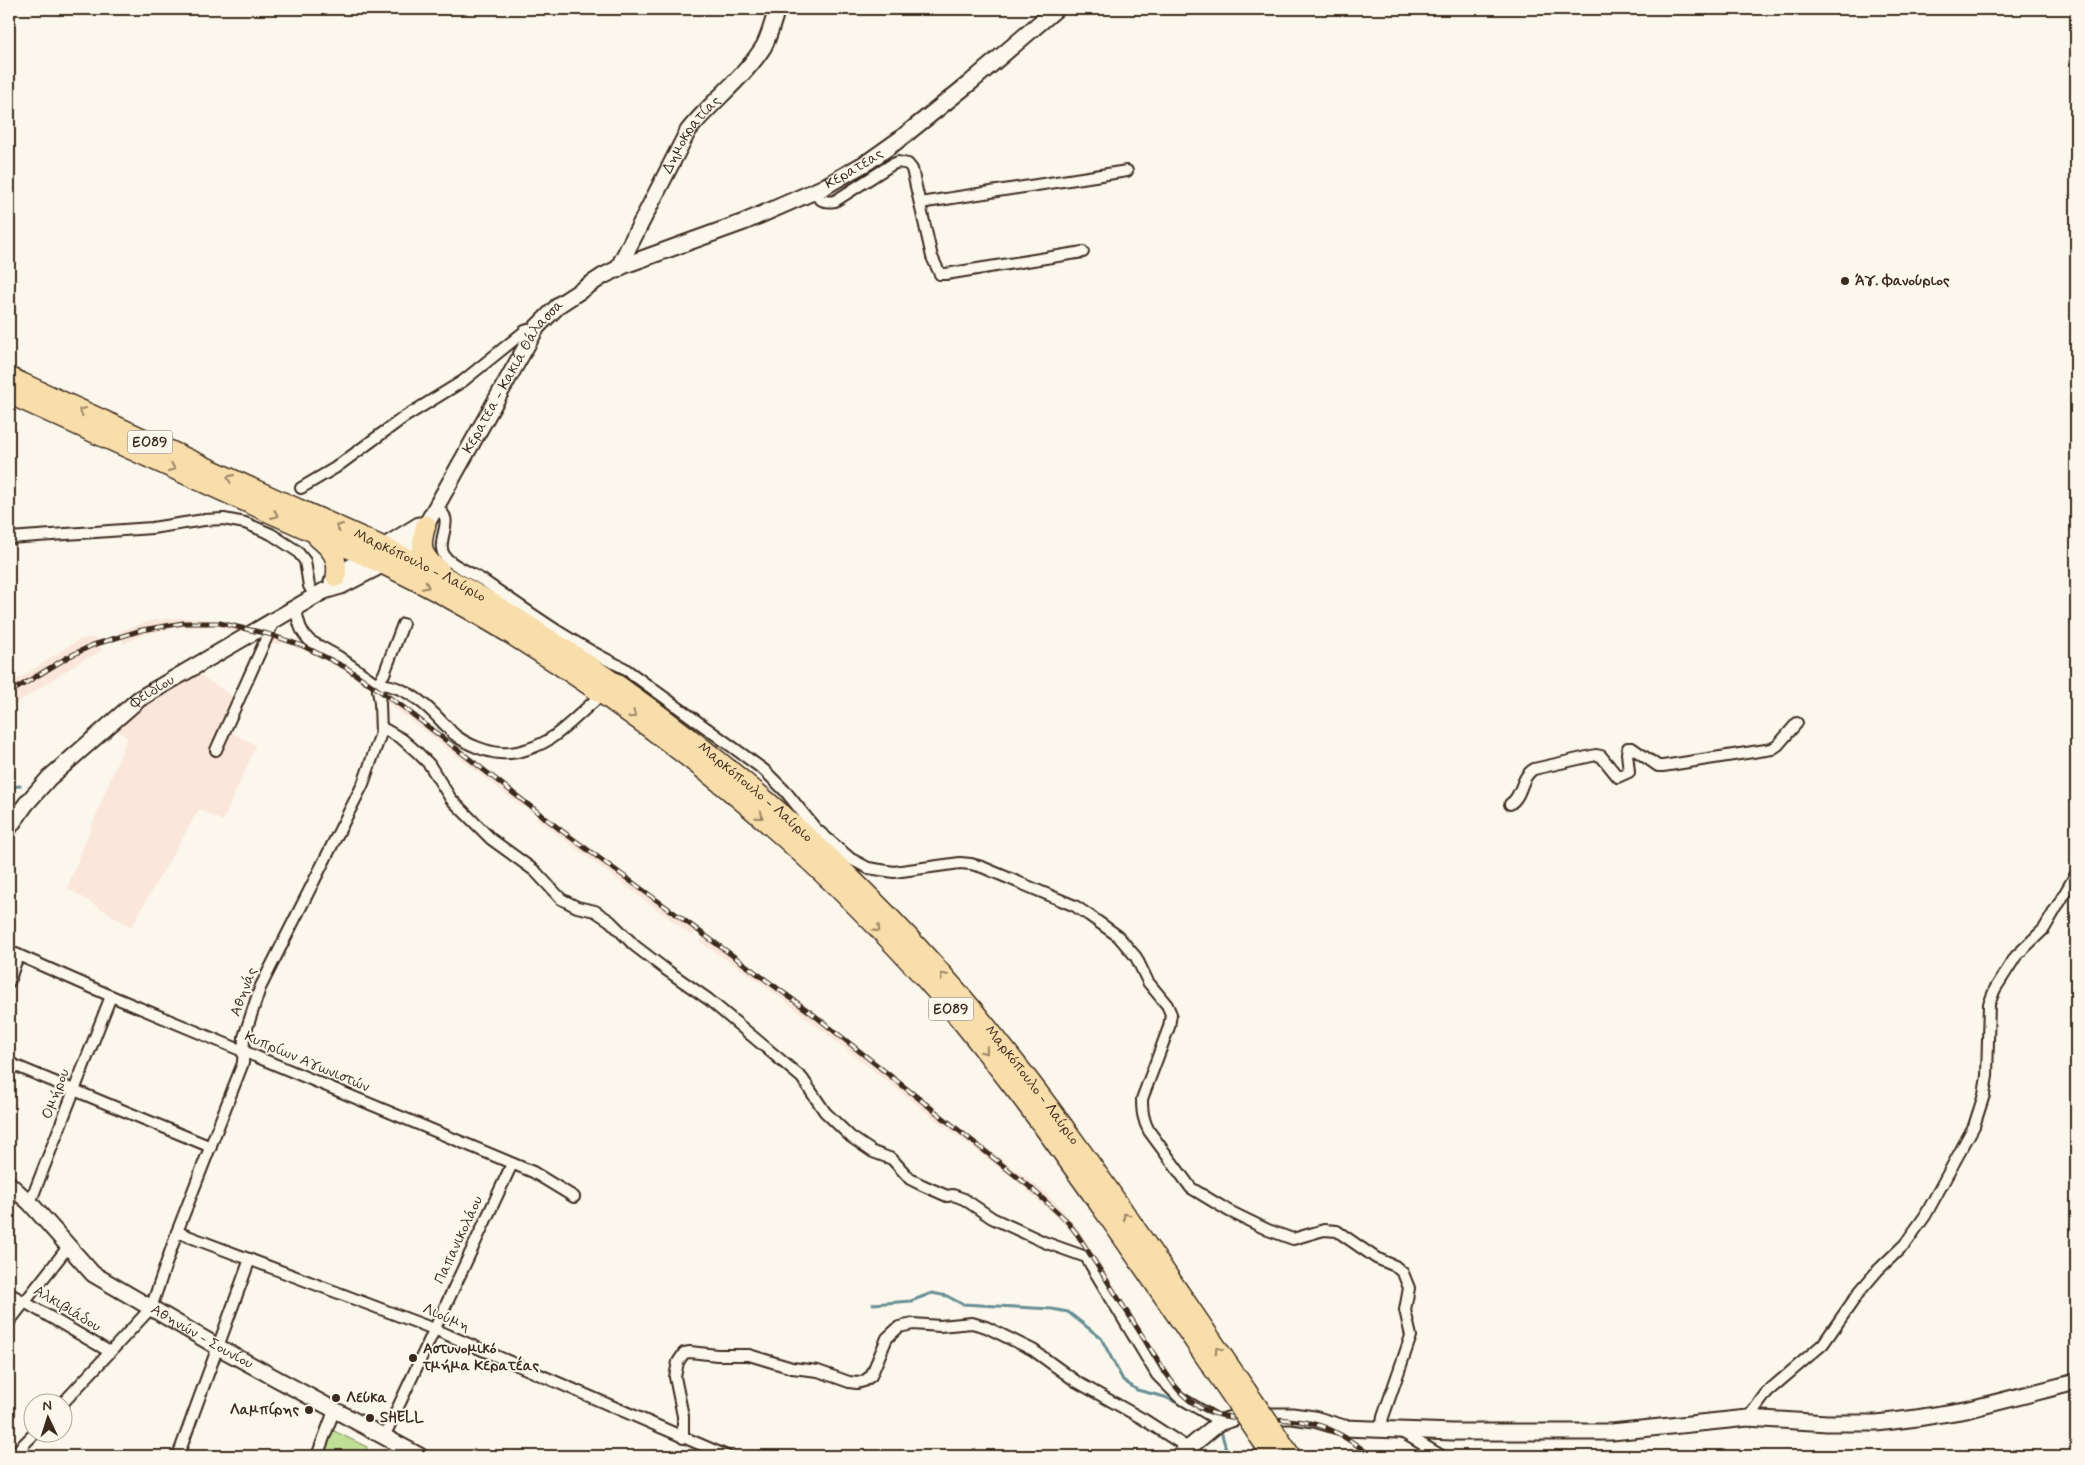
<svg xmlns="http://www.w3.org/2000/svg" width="2085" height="1465" font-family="Mynerve,sans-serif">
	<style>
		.built { fill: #fbe6db }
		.green { fill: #bfdf97; stroke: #7d845a }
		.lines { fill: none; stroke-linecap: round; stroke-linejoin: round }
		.stream { stroke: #678f94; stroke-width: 3 }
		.street-casing { stroke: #3b2a1e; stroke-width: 14 }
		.secondary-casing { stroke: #3b2a1e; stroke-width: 19 }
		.highway-casing { stroke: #3b2a1e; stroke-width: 22 }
		.street { stroke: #fbf7ec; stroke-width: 10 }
		.secondary { stroke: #fbf7ec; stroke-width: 15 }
		.highway { stroke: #f8deab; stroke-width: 19 }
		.rail-casing { stroke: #3b2a1e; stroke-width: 5 }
		.rail { stroke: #fbf7ec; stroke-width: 3; stroke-dasharray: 9; stroke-linecap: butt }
		.highway-bridge-casing { stroke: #3b2a1e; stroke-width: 22; stroke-linecap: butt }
		.highway-bridge { stroke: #f8deab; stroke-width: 19 }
		.oneway { stroke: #9a8464 }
		.poi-dot { fill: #3b2a1e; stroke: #fbf7ec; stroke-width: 2 }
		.labels { text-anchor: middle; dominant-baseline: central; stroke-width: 4; stroke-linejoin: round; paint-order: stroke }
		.shield { fill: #fbf7ec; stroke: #75685c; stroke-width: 1 }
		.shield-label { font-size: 14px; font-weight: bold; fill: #3b2a1e }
		.street-label { font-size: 15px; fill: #3b2a1e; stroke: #fbf7ec }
		.poi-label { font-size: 15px; font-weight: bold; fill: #3b2a1e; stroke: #fbf7ec; text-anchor: start }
	</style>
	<rect width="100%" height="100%" fill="#fbf7ec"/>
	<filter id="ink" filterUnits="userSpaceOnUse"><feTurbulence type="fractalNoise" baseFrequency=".02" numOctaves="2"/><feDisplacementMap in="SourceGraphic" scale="10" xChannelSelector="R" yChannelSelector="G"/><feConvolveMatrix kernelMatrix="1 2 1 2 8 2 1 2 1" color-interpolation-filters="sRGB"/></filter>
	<g filter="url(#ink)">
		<g class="built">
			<polygon points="176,618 206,619 248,627 241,633 215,626 173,628 145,634 124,644 119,631 154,620"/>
			<polygon points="279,636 297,641 347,667 367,681 371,689 337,666 306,651 283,643 265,645 267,640"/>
			<polygon points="87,638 97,638 102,651 81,661 9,708 9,685 78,640"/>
			<polygon points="194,671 234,697 219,727 256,745 223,821 199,809 131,927 67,888 127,738 116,727 144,703"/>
			<polygon points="386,691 523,798 524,808 383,699 383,693"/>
			<polygon points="536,807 697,928 692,936 536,818"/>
			<polygon points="705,934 797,999 952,1121 945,1127 767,987 700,942"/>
			<polygon points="955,1124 1045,1192 1063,1210 1081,1233 1179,1390 1176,1390 1153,1363 1110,1291 1070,1230 1017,1181 948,1129"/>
			<polygon points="1318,1427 1354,1441 1376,1456 1365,1456 1349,1443"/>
		</g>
		<polygon class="green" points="330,1429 367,1447 365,1456 319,1456"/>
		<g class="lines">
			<g class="stream">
				<polyline points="9,787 20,786"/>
				<polyline points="873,1304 911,1301 932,1293 947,1296 962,1304 1052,1309 1068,1312 1101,1338 1123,1380 1137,1390 1165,1397 1195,1412"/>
				<polyline points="1221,1431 1228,1456"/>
			</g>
			<g class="street-casing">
				<g id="street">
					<path d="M 813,192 C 820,200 823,203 835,201 L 891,165 L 898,162 L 908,164 L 912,169 L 932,257 L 940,274 L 946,274 L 1083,252"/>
					<polyline points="920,203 1127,171"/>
					<polyline points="301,488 335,468 403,418 463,381 525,331 537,327"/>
					<path d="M 437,509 C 460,520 427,546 451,562 C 461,569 473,574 484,581 C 529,612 574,645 624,668 L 764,770 L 786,792 L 815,828 L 851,859 L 868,868 L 894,872 L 960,863 L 971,864 L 982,867 L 1075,906 L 1090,916 L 1118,936 L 1136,957 L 1148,982 L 1167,1005 L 1171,1014 L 1169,1027 L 1142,1099 C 1142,1111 1143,1120 1149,1131 L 1191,1188 L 1229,1211 L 1268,1230 L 1293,1239 L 1324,1230 L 1337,1231 L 1376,1258 L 1395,1266 L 1403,1273 L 1409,1288 L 1405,1310 L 1411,1336 L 1383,1417 L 1381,1430"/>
					<polyline points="9,538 152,528 204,520 224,519 245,523 271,534 297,551 305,561 309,586 315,596"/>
					<path d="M 377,684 C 403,684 428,706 444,724 C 448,727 451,732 455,735 C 466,744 486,752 500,753 C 516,755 541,746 554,736 C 571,724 586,707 603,694"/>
					<polyline points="377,684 384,674 403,624"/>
					<polyline points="381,727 402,739 417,752 429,764 451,799 491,839 535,871 561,899 577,907 595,911 610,921 635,946 665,969 708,999 802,1078 825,1112 851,1137 873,1152 892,1159 910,1179 922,1185 947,1196 953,1195 964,1199 992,1218 1044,1242 1086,1257 1157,1375 1179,1397 1221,1422"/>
					<polyline points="216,750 274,621"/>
					<path d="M 1510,804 C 1523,796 1520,777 1534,769 L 1596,755 L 1601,756 L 1618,777 L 1629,772 L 1627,753 L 1628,748 L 1632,748 L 1658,766 L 1663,766 L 1772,749 L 1778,745 L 1797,723"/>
					<polyline points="9,951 111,996 533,1172 574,1197"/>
					<polyline points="9,982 18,955"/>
					<polyline points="9,1063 211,1147"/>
					<polyline points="30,1203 111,996"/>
					<polyline points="177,1232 434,1329 727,1456"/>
					<polyline points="9,1293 110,1352"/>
					<polyline points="9,1322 68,1247"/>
					<path d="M 62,1404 L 151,1308 L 177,1232 L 243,1063 L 244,1037 L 260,988 L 363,784 L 381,733 L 380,703 L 377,684 L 339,657 L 310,641 C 299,631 299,621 295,607"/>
					<polyline points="1748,1418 1767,1392 1823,1344 1860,1291 1878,1270 1905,1244 1925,1216 1974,1126 1984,1095 1987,1076 1989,1004 1995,989 2016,956 2044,929 2076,874"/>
					<polyline points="1400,1431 1442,1456"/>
					<polyline points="384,1437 512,1164"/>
					<polyline points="683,1438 683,1416 675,1377 678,1362 684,1353 690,1352 717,1355 749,1355 792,1368 818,1371 849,1382 857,1383 864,1381 871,1376 887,1338 899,1327 913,1324 940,1326 972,1323 986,1327 1033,1350 1077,1382 1143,1419 1188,1448"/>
					<polyline points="16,1456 18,1450 36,1432"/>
					<polyline points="178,1456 250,1259"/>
					<polyline points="317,1456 334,1411"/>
				</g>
			</g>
			<g class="secondary-casing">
				<g id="secondary">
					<path id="s1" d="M 617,270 L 688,131 C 711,102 745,77 764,46 C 770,34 773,21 777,9"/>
					<polyline points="332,582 349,568 419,525"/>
					<path id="s2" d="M 9,828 L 26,804 L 49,778 L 139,699 L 324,591 L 341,586 L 382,565 L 413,541 L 426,525 L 537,327 L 560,304 L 603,276 L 625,265 L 744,222 L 822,188 L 869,161 L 900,139 L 971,82 L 1056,9"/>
					<path id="s3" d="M 9,1184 L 30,1203 L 93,1274 L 218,1347 L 420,1456"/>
					<polyline points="1266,1416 1292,1416 1314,1419 1344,1428 1453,1432 1612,1432 1748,1418 1827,1423 1877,1423 1917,1418 1966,1410 2076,1382"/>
					<polyline points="1179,1456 1219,1423 1234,1418"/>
				</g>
			</g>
			<g class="highway-casing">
				<g id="highway">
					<path id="s4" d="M 9,377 C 98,418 188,459 278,500 C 335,525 394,550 449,579 C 493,602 534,629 575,656 C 717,750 846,862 957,991 C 1064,1116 1153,1255 1246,1390"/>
					<path d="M 9,394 C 95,433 182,473 268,512 C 345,546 422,580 494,624 C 662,725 813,850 942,998 C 969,1029 993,1061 1018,1093 C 1094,1193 1163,1296 1234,1399"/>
					<path d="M 426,525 C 419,548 421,555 440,571"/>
					<path d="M 318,538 C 332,549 339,559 336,577"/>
					<polyline points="1271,1426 1291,1456"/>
					<polyline points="1258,1435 1273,1456"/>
				</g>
			</g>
			<use href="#street" class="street"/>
			<use href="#secondary" class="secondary"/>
			<use href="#highway" class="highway"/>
			<g class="rail-casing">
				<path id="rail" d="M 9,693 L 68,657 L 93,645 L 142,630 L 183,623 L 220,623 L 268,634 L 303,646 L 347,668 L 403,707 L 562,831 L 814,1015 L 1030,1187 L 1066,1220 L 1077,1234 L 1170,1379 C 1209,1436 1259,1410 1314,1424 C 1335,1429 1355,1443 1371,1456"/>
			</g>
			<use href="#rail" class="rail"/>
			<g class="highway-bridge-casing">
				<g id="highway-bridge">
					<polyline points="1246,1390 1271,1426"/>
					<polyline points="1234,1399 1258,1435"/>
				</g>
			</g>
			<use href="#highway-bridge" class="highway-bridge"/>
		</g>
		<defs><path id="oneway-chevron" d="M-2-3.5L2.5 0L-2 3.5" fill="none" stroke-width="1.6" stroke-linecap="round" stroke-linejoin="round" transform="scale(1.25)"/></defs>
		<g class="oneway">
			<use href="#oneway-chevron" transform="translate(82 411) rotate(-156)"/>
			<use href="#oneway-chevron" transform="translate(172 468) rotate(24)"/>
			<use href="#oneway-chevron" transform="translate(230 478) rotate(-156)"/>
			<use href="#oneway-chevron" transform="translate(275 515) rotate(24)"/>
			<use href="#oneway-chevron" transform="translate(339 527) rotate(-156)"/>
			<use href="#oneway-chevron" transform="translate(426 586) rotate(26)"/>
			<use href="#oneway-chevron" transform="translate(633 715) rotate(35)"/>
			<use href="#oneway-chevron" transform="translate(760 816) rotate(41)"/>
			<use href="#oneway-chevron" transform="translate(877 929) rotate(46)"/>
			<use href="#oneway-chevron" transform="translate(943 976) rotate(-133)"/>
			<use href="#oneway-chevron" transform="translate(985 1051) rotate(51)"/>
			<use href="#oneway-chevron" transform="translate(1126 1216) rotate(-125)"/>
			<use href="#oneway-chevron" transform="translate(1218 1350) rotate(-125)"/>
		</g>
	</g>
	<g class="poi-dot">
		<circle cx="1845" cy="281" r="5"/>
		<circle cx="413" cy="1358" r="5"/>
		<circle cx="336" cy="1398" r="5"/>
		<circle cx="309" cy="1410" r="5"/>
		<circle cx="370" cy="1418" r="5"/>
	</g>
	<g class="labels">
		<g class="shield">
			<rect x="127.5" y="430.5" width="45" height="23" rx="4"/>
			<rect x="928.5" y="997.5" width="45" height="23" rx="4"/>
		</g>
		<g class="shield-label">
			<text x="150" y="442">ΕΟ89</text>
			<text x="951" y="1009">ΕΟ89</text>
		</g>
		<g class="street-label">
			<text stroke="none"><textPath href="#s1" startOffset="155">Δημοκρατίας</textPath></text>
			<text stroke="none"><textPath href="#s2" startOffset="1106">Κερατέας</textPath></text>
			<text stroke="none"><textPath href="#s2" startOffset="694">Κερατέα - Κακιά Θάλασσα</textPath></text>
			<text stroke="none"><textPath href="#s4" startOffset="452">Μαρκόπουλο - Λαύριο</textPath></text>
			<text stroke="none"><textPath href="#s2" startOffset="199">Φειδίου</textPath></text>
			<text stroke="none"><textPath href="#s4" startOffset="858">Μαρκόπουλο - Λαύριο</textPath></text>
			<text transform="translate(244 992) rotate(-69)">Αθηνάς</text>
			<text transform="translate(307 1062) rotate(23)">Κυπρίων Αγωνιστών</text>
			<text stroke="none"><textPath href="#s4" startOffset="1262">Μαρκόπουλο - Λαύριο</textPath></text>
			<text transform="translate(56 1094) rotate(-69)">Ομήρου</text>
			<text transform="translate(459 1240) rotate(-65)">Παπανικολάου</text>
			<text transform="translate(67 1309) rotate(31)">Αλκιβιάδου</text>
			<text transform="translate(446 1318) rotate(23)">Λιούμη</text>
			<text stroke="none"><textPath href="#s3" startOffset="249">Αθηνών - Σουνίου</textPath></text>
		</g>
		<g class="poi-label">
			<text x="1855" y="281">Άγ. Φανούριος</text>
			<text x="423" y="1349">Αστυνομικό<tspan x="423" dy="17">τμήμα Κερατέας</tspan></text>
			<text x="346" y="1398">Λεύκα</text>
			<text x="299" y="1410" text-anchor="end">Λαμπίρης</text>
			<text x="380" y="1418">SHELL</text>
		</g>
	</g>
	<rect width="2085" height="1465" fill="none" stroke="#fbf7ec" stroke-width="30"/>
	<rect x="15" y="15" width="2055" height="1435" fill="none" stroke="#3b2a1e" stroke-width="2" filter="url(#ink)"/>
	<g transform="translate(48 1418) rotate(356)"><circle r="24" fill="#fbf7ec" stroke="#aea59a"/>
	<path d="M0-4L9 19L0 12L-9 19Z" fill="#3b2a1e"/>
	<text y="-8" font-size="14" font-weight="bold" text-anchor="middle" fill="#3b2a1e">N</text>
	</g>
</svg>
